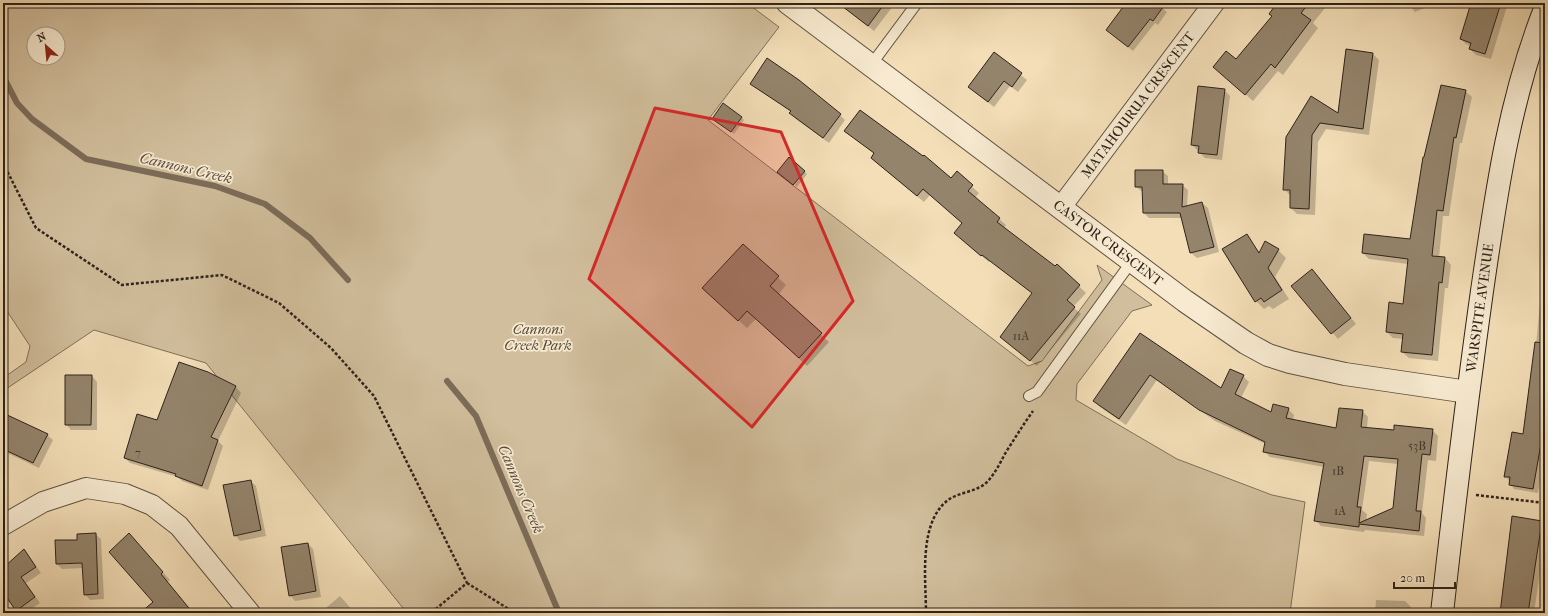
<svg xmlns="http://www.w3.org/2000/svg" width="1548" height="616" font-family="'IM FELL French Canon',serif">
	<style>
		.green { fill: #d1be9c; stroke: #7f705c; fill-rule: evenodd }
		.shadow { fill: #0003; fill-rule: evenodd }
		.lines { fill: none; stroke-linecap: round; stroke-linejoin: round }
		.stream { stroke: #7c6c59; stroke-width: 6 }
		.building { fill: #94846c; stroke: #2d221b; fill-rule: evenodd }
		.service-casing { stroke: #5e5142; stroke-width: 12 }
		.minor-casing { stroke: #5e5142; stroke-width: 22 }
		.tertiary-casing { stroke: #5e5142; stroke-width: 24 }
		.secondary-casing { stroke: #2d221b; stroke-width: 24 }
		.path { stroke: #2d221b; stroke-width: 2.5; stroke-dasharray: 3 2; stroke-linecap: butt }
		.service { stroke: #f7ead0; stroke-width: 10 }
		.minor { stroke: #f7ead0; stroke-width: 20 }
		.tertiary { stroke: #f7ead0; stroke-width: 22 }
		.secondary { stroke: #f7ead0; stroke-width: 22 }
		.marked { fill: #d62828; fill-opacity: 0.2; stroke: #d62828; stroke-width: 3; stroke-linejoin: round }
		.labels { text-anchor: middle; dominant-baseline: central; stroke-width: 3.5; stroke-linejoin: round; paint-order: stroke }
		.number-label { font-size: 12px; fill: #473a2f }
		.street-label { font-size: 14px; fill: #2d221b; stroke: #f7ead0 }
		.park-label { font-size: 14px; font-style: italic; fill: #56493b; stroke: #f7ead0 }
		.water-label { font-size: 15px; font-style: italic; fill: #5b4d3f; stroke: #f7ead0 }
	</style>
	<rect width="100%" height="100%" fill="#f3deb7"/>
	<filter id="stains"><feTurbulence type="fractalNoise" baseFrequency=".005" numOctaves="4"/><feColorMatrix values="0 0 0 0 .2 0 0 0 0 .09 0 0 0 0 .02 0 0 0 .5 -.17"/></filter>
	<radialGradient id="worn" r=".72"><stop offset=".6" stop-color="#630" stop-opacity="0"/><stop offset="1" stop-color="#630" stop-opacity=".3"/></radialGradient>
	<path class="green" d="M 3,3 L 747,3 L 779,27 L 708,120 L 1028,366 L 1042,361 L 1102,280 L 1097,265 L 1152,305 L 1132,311 L 1077,384 L 1076,400 L 1177,459 L 1272,495 L 1305,502 L 1290,613 L 407,613 L 206,363 L 94,330 L 3,391 L 3,378 L 26,362 L 30,346 L 3,305 ZM 34,34 L 58,34 L 58,58 L 34,58 Z"/>
	<g class="shadow">
		<polygon points="846,3 890,3 893,6 874,31 849,12 844,6"/>
		<polygon points="1126,3 1163,3 1160,6 1167,12 1158,25 1155,23 1133,51 1107,30"/>
		<polygon points="1278,3 1329,3 1313,23 1318,28 1283,75 1278,71 1253,101 1214,67 1236,60 1273,17 1270,14"/>
		<polygon points="1389,3 1405,3 1394,8"/>
		<polygon points="1408,3 1434,3 1434,4 1415,12"/>
		<polygon points="1472,3 1508,3 1491,59 1476,55 1470,49 1471,46 1466,44 1461,39"/>
		<polygon points="994,53 1027,80 1018,92 1010,86 994,107 975,92"/>
		<polygon points="1373,54 1379,60 1369,135 1326,129 1318,142 1315,215 1297,214 1291,208 1291,196 1284,189 1312,98 1339,115"/>
		<polygon points="751,84 840,115 845,120 829,143 796,119 790,113 791,112"/>
		<polygon points="1224,90 1230,96 1222,160 1205,158 1192,145"/>
		<polygon points="1465,91 1472,97 1462,143 1460,143 1449,216 1443,216 1439,258 1445,258 1451,265 1448,288 1445,288 1438,361 1409,358 1402,352 1404,339 1393,338 1387,332 1404,305 1408,264 1369,259 1363,253 1411,240 1425,158"/>
		<polygon points="741,117 744,120 734,134 716,121"/>
		<polygon points="845,131 951,180 957,173 979,193 975,198 1006,225 1004,228 1055,268 1057,265 1086,293 1073,307 1081,314 1037,366 1001,337 1033,294 990,261 989,262 962,240 962,223 930,195 924,202 879,165 872,158 875,154"/>
		<polygon points="804,171 807,174 797,187 781,174"/>
		<polygon points="1162,171 1168,176 1168,185 1182,185 1188,190 1187,207 1202,203 1208,208 1219,252 1197,258 1191,253 1182,218 1149,218 1144,213 1143,192 1136,187"/>
		<polygon points="1246,235 1260,253 1278,250 1286,258 1275,277 1289,299 1273,309 1269,306 1264,309 1256,301"/>
		<polygon points="1545,240 1545,451 1538,493 1514,489 1506,476 1524,435 1534,366 1543,273 1540,270"/>
		<polygon points="743,245 786,285 778,295 829,342 807,366 756,319 747,328 712,296"/>
		<polygon points="1312,270 1356,324 1338,339 1293,286"/>
		<path d="M 1140,334 L 1221,389 L 1243,376 L 1249,382 L 1241,398 L 1271,413 L 1288,409 L 1294,415 L 1293,420 L 1337,429 L 1362,411 L 1368,417 L 1367,428 L 1394,431 L 1432,430 L 1438,436 L 1436,461 L 1428,460 L 1422,513 L 1426,518 L 1424,536 L 1365,530 L 1364,532 L 1321,526 L 1315,520 L 1324,467 L 1270,457 L 1264,451 L 1266,444 L 1215,421 L 1157,380 L 1126,425 L 1100,407 L 1094,401 ZM 1369,461 L 1398,464 L 1394,509 L 1366,522 L 1367,514 L 1362,510 Z"/>
		<polygon points="207,373 236,387 241,393 218,441 223,446 208,490 182,481 178,477 130,463 125,458 158,422"/>
		<polygon points="92,376 97,382 97,430 71,430 66,424"/>
		<polygon points="3,414 47,435 53,440 39,468 3,451"/>
		<polygon points="250,481 256,486 266,536 240,541 235,535"/>
		<polygon points="1541,522 1545,526 1545,538 1534,613 1500,613"/>
		<polygon points="95,534 101,539 104,599 90,600 85,594 83,568 62,569 57,564 78,541"/>
		<polygon points="136,542 170,580 167,582 193,613 145,613 155,602"/>
		<polygon points="308,544 313,549 321,597 295,601 290,595"/>
		<polygon points="24,550 41,573 26,583 40,603 26,613 19,613 7,596 3,601 3,569"/>
		<polygon points="340,596 355,613 320,613"/>
		<polygon points="1376,600 1405,601 1411,607 1411,613 1375,613"/>
	</g>
	<g class="lines">
		<g class="stream">
			<polyline points="3,76 17,103 32,119 86,159 215,186 265,204 310,238 348,280"/>
			<polyline points="447,381 476,416 559,613"/>
		</g>
	</g>
	<g class="building">
		<polygon points="838,3 885,3 868,26"/>
		<polygon points="1126,3 1166,3 1153,21 1150,19 1128,47 1106,30"/>
		<polygon points="1277,3 1309,3 1301,13 1311,20 1275,68 1271,64 1245,95 1213,67 1226,51 1236,59 1272,16 1269,14"/>
		<polygon points="1471,3 1501,3 1485,54 1469,49 1471,43 1460,39"/>
		<polygon points="1346,49 1373,53 1363,129 1320,123 1312,135 1309,209 1290,208 1290,190 1283,190 1286,137 1311,96 1338,113"/>
		<polygon points="994,52 1022,73 1012,87 1004,81 988,102 968,87"/>
		<polygon points="767,58 799,80 841,114 823,138 789,113 791,111 750,84"/>
		<polygon points="1441,85 1466,90 1456,138 1454,137 1443,211 1437,210 1432,256 1445,257 1442,283 1439,282 1432,355 1401,352 1403,334 1386,332 1389,302 1403,304 1408,259 1362,253 1364,234 1410,239 1423,157 1424,157"/>
		<polygon points="1198,86 1225,89 1217,155 1198,153 1199,146 1191,145"/>
		<polygon points="723,103 742,117 731,132 712,119"/>
		<polygon points="860,110 923,156 924,155 951,178 957,171 973,185 968,191 1000,218 997,222 1055,266 1057,264 1080,285 1067,300 1075,307 1030,361 1000,337 1032,293 982,255 981,256 954,233 962,223 923,189 917,196 871,158 874,153 844,131"/>
		<polygon points="789,157 805,171 793,185 777,172"/>
		<polygon points="1135,170 1163,170 1163,184 1183,184 1182,207 1202,202 1214,247 1190,253 1180,213 1143,213 1142,187 1135,187"/>
		<polygon points="1247,234 1259,253 1265,241 1279,249 1268,268 1282,290 1264,302 1261,298 1255,302 1222,249"/>
		<polygon points="743,244 779,276 770,286 822,333 799,358 747,311 738,321 702,288"/>
		<polygon points="1312,269 1351,318 1331,334 1291,286"/>
		<path d="M 1140,333 L 1221,388 L 1230,369 L 1244,375 L 1235,394 L 1271,412 L 1273,404 L 1289,408 L 1286,418 L 1336,428 L 1339,408 L 1363,410 L 1361,427 L 1394,430 L 1394,425 L 1433,429 L 1430,455 L 1422,454 L 1416,511 L 1421,511 L 1419,531 L 1359,524 L 1359,527 L 1314,521 L 1324,463 L 1263,452 L 1265,442 L 1199,410 L 1150,375 L 1119,419 L 1093,401 ZM 1364,456 L 1398,459 L 1393,508 L 1359,523 L 1361,507 L 1357,507 Z"/>
		<polygon points="1535,342 1545,343 1545,421 1533,489 1509,485 1510,477 1504,477 1512,432 1523,434"/>
		<polygon points="179,362 208,372 236,386 211,437 218,440 202,486 175,476 176,474 124,458 137,414 157,420"/>
		<polygon points="65,375 92,375 91,425 65,425"/>
		<polygon points="3,413 48,434 33,463 3,449"/>
		<polygon points="251,480 261,530 234,536 223,485"/>
		<polygon points="1512,516 1542,521 1528,613 1500,613"/>
		<polygon points="96,533 98,594 84,595 82,563 56,564 55,540 77,540 77,534"/>
		<polygon points="129,533 163,572 161,574 193,613 140,613 153,602 109,552"/>
		<polygon points="308,543 316,591 289,596 281,547"/>
		<polygon points="24,549 36,567 21,577 35,597 16,611 3,592 3,568"/>
	</g>
	<g class="lines">
		<g class="service-casing">
			<g id="service">
				<polyline points="871,65 917,3"/>
				<polyline points="1029,396 1037,392 1132,261"/>
			</g>
		</g>
		<g class="minor-casing">
			<g id="minor">
				<polyline points="1061,207 1214,3"/>
				<polyline points="3,525 43,502 86,488 125,494 152,505 179,526 250,613"/>
			</g>
		</g>
		<g class="tertiary-casing">
			<polyline id="tertiary" points="788,3 1185,301 1246,343 1268,355 1290,362 1345,374 1468,392"/>
		</g>
		<g class="secondary-casing">
			<path id="secondary" d="M 1442,613 C 1454,505 1467,398 1482,291 C 1496,195 1509,100 1545,9"/>
		</g>
		<g class="path">
			<polyline points="3,163 36,228 122,285 222,275 279,303 331,348 374,396 467,583 431,613"/>
			<polyline points="1476,495 1545,503"/>
			<polyline points="467,583 515,613"/>
			<path d="M 926,613 C 926,579 918,523 948,500 C 959,492 976,492 986,483 C 995,474 1000,463 1006,452 C 1015,438 1023,425 1033,411"/>
		</g>
		<use href="#service" class="service"/>
		<use href="#minor" class="minor"/>
		<use href="#tertiary" class="tertiary"/>
		<use href="#secondary" class="secondary"/>
	</g>
	<path class="marked" d="M 655,108 L 781,132 L 853,301 L 752,427 L 589,279 Z"/>
	<g class="labels">
		<g class="number-label">
			<text x="1021" y="336">11A</text>
			<text x="1417" y="446">53B</text>
			<text x="138" y="453">7</text>
			<text x="1338" y="471">1B</text>
			<text x="1340" y="511">1A</text>
		</g>
		<g class="street-label">
			<text transform="translate(1138 105) rotate(-53)">MATAHOURUA CRESCENT</text>
			<text transform="translate(1108 243) rotate(37)">CASTOR CRESCENT</text>
			<text transform="translate(1480 308) rotate(-82)">WARSPITE AVENUE</text>
		</g>
		<g class="park-label">
			<text x="538" y="329">Cannons<tspan x="538" dy="16">Creek Park</tspan></text>
		</g>
		<g class="water-label">
			<text transform="translate(186 168) rotate(13)">Cannons Creek</text>
			<text transform="translate(521 489) rotate(67)">Cannons Creek</text>
		</g>
	</g>
	<rect width="1548" height="616" fill="none" stroke="#f3deb7" stroke-width="16"/>
	<rect x="4" y="4" width="1540" height="608" fill="none" stroke="#2d221b" stroke-width="2"/>
	<rect x="8" y="8" width="1532" height="600" fill="none" stroke="#2d221b"/>
	<g transform="translate(46 46) rotate(333)"><circle r="19" fill="#f7ead0" stroke="#a69a88"/>
	<path d="M0-3L7 15L0 10L-7 15Z" fill="#8f2418"/>
	<text y="-6" font-size="11" font-weight="bold" text-anchor="middle" fill="#2d221b">N</text>
	</g>
	<path d="M1394 582v6h61v-6" fill="none" stroke="#2d221b" stroke-width="2"/>
	<text x="1400" y="582" font-size="12" fill="#2d221b" stroke="#f7ead0" stroke-width="3" paint-order="stroke">20 m</text>
	<rect width="100%" height="100%" filter="url(#stains)"/>
	<rect width="100%" height="100%" fill="url(#worn)"/>
</svg>
